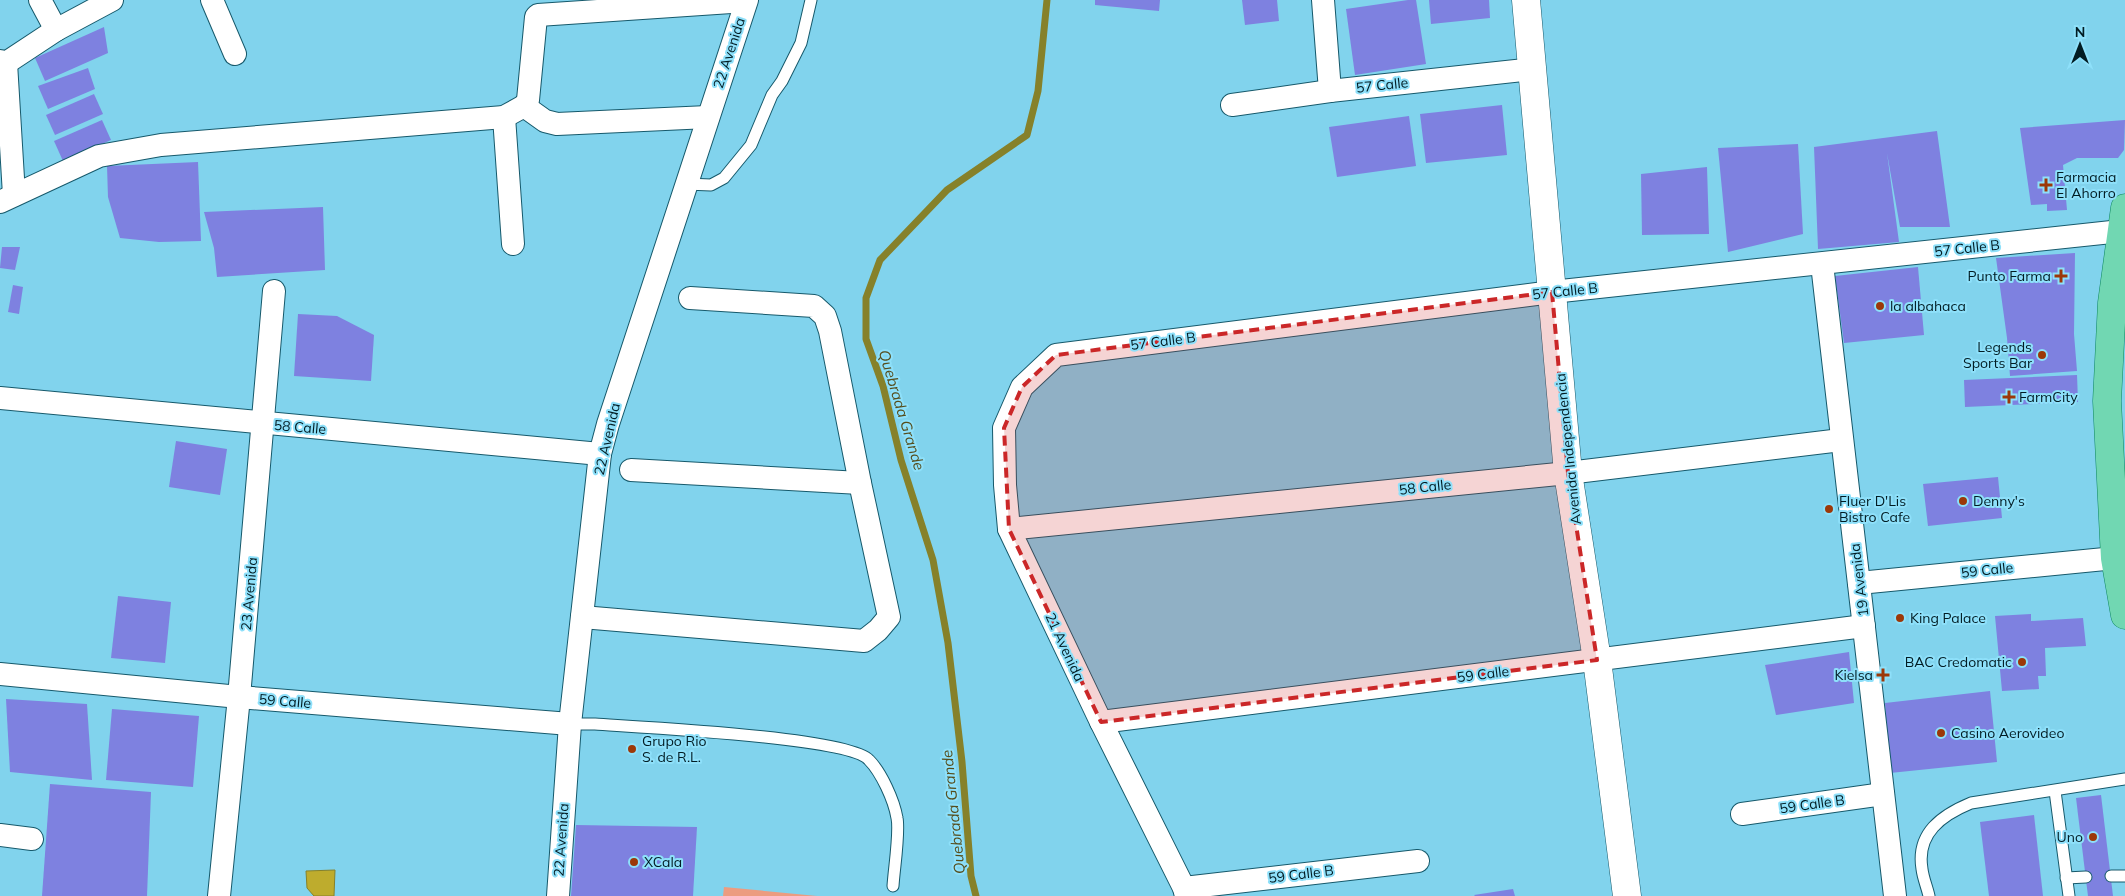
<svg xmlns="http://www.w3.org/2000/svg" width="2125" height="896" font-family="Mulish,sans-serif">
	<style>
		.green { fill: #ec9c80 }
		.water { fill: #beac2d; stroke: #86812a }
		.lines { fill: none; stroke-linecap: round; stroke-linejoin: round }
		.stream { stroke: #86812a; stroke-width: 7 }
		.building { fill: #7e81e0 }
		.lane-casing { stroke: #16596b; stroke-width: 13 }
		.street-casing { stroke: #16596b; stroke-width: 24 }
		.secondary-casing { stroke: #16596b; stroke-width: 29 }
		.primary-casing { stroke: #0c855f; stroke-width: 29 }
		.lane { stroke: #fff; stroke-width: 11 }
		.street { stroke: #fff; stroke-width: 22 }
		.secondary { stroke: #fff; stroke-width: 28 }
		.primary { stroke: #71d7b2; stroke-width: 28 }
		.marked { fill: #cb2728; fill-opacity: 0.2; stroke: #cb2728; stroke-width: 4; stroke-dasharray: 10 6; stroke-linejoin: round }
		.poi-dot { fill: #9c3808; stroke: #8ee0fa; stroke-width: 2 }
		.labels { text-anchor: middle; dominant-baseline: central; stroke-width: 4; stroke-linejoin: round; paint-order: stroke }
		.street-label { font-size: 14px; fill: #021c23; stroke: #8ee0fa }
		.poi-label { font-size: 14px; fill: #021c23; stroke: #8ee0fa; text-anchor: start }
		.water-label { font-size: 15px; font-style: italic; fill: #554d1d; stroke: #8ee0fa }
	</style>
	<rect width="100%" height="100%" fill="#81d3ed"/>
	<polygon class="green" points="724,887 817,896 723,896"/>
	<polygon class="water" points="335,870 334,896 314,896 307,888 306,871"/>
	<g class="lines">
		<polyline class="stream" points="976,896 971,876 962,762 948,643 933,560 901,460 883,386 866,339 866,298 880,260 947,190 1027,135 1038,91 1047,0"/>
	</g>
	<g class="building">
		<polygon points="1095,0 1160,0 1159,11 1095,5"/>
		<polygon points="1242,0 1277,0 1279,21 1245,25"/>
		<polygon points="1408,0 1416,0 1426,64 1355,75 1346,9"/>
		<polygon points="1429,0 1489,0 1490,18 1431,24"/>
		<polygon points="104,27 108,53 45,81 35,58"/>
		<polygon points="88,68 95,89 48,109 38,86"/>
		<polygon points="94,94 103,114 55,135 46,115"/>
		<polygon points="1502,105 1507,155 1426,163 1420,114"/>
		<polygon points="1409,116 1416,166 1337,177 1329,127"/>
		<polygon points="102,120 111,140 63,161 54,141"/>
		<polygon points="2125,120 2124,150 2118,158 2077,158 2063,165 2067,210 2047,211 2047,204 2031,205 2020,128"/>
		<polygon points="1937,131 1950,227 1900,227 1887,153 1899,242 1818,249 1814,147"/>
		<polygon points="1798,144 1803,234 1728,252 1718,148"/>
		<polygon points="198,162 201,241 159,242 120,238 108,197 107,166"/>
		<polygon points="1707,167 1709,234 1642,235 1641,174"/>
		<polygon points="323,207 325,270 217,277 214,248 204,212"/>
		<polygon points="2,247 20,247 15,270 0,268"/>
		<polygon points="2075,253 2074,334 2077,371 2010,376 2007,338 1996,258"/>
		<polygon points="1918,267 1924,335 1844,343 1835,276"/>
		<polygon points="13,285 23,287 19,314 8,312"/>
		<polygon points="298,314 337,316 374,335 371,381 294,376"/>
		<polygon points="2077,375 2078,402 1965,407 1964,380"/>
		<polygon points="176,441 227,449 220,495 169,487"/>
		<polygon points="1998,477 2002,518 1928,526 1923,484"/>
		<polygon points="118,596 171,602 165,663 111,658"/>
		<polygon points="2031,614 2031,621 2083,618 2086,646 2045,648 2046,676 2038,676 2039,689 2002,691 1995,616"/>
		<polygon points="1849,652 1854,703 1776,715 1765,665"/>
		<polygon points="1990,691 1997,762 1890,773 1885,703"/>
		<polygon points="6,699 87,704 92,780 10,772"/>
		<polygon points="112,709 199,716 193,787 106,780"/>
		<polygon points="50,784 151,792 147,896 42,896"/>
		<polygon points="2101,795 2113,896 2088,896 2076,798"/>
		<polygon points="2034,815 2043,896 1989,896 1980,822"/>
		<polygon points="576,825 697,827 693,896 571,896"/>
		<polygon points="1513,889 1515,896 1475,896 1474,895"/>
	</g>
	<g class="lines">
		<g class="lane-casing">
			<g id="lane">
				<polyline points="686,184 711,185 724,178 751,145 772,95 782,81 801,43 811,0"/>
				<path d="M 570,724 L 595,724 C 637,727 849,737 869,760 C 881,772 894,800 897,818 C 900,832 894,869 893,886"/>
				<polyline points="2055,791 2069,896"/>
				<polyline points="2111,876 2125,876"/>
				<polyline points="2066,878 2086,877"/>
				<path d="M 1929,896 C 1927,887 1923,878 1922,869 C 1916,833 1942,815 1971,803 L 2125,779"/>
			</g>
		</g>
		<g class="street-casing">
			<g id="street">
				<polyline points="40,0 56,30"/>
				<polyline points="212,0 235,54"/>
				<polyline points="1323,0 1330,91"/>
				<polyline points="0,61 6,63 14,195"/>
				<polyline points="6,63 56,30 112,0"/>
				<polyline points="1232,105 1330,91 1533,69"/>
				<polyline points="524,106 545,121 557,124 708,117"/>
				<polyline points="504,117 513,244"/>
				<polyline points="0,202 99,156 161,145 504,117 524,106 528,100 536,17 538,15 746,1"/>
				<polyline points="1822,264 1895,896"/>
				<polyline points="0,398 600,454"/>
				<polyline points="631,470 860,483"/>
				<polyline points="1009,529 1568,473 1841,440"/>
				<polyline points="1859,583 2115,558"/>
				<polyline points="582,617 864,641 878,630 889,617 860,483 830,331 825,316 814,306 690,298"/>
				<polyline points="0,674 239,697 570,724"/>
				<polyline points="1101,722 1864,626"/>
				<polyline points="1742,814 1883,794"/>
				<polyline points="0,835 32,839"/>
				<polyline points="1184,888 1418,861"/>
				<polyline points="219,896 239,697 274,291"/>
				<polyline points="558,896 570,724 600,454 608,424 747,0"/>
				<polyline points="1186,896 1184,888 1101,722 1009,529 1005,485 1004,428 1022,387 1056,355 1552,292 2121,231"/>
			</g>
		</g>
		<g class="secondary-casing">
			<polyline id="secondary" points="1526,0 1568,473 1597,660 1627,896"/>
		</g>
		<g class="primary-casing">
			<polyline id="primary" points="2125,208 2112,303 2107,401 2115,558 2125,615"/>
		</g>
		<use href="#lane" class="lane"/>
		<use href="#street" class="street"/>
		<use href="#secondary" class="secondary"/>
		<use href="#primary" class="primary"/>
	</g>
	<path class="marked" d="M 1552,292 L 1568,473 L 1597,660 L 1101,722 L 1009,529 L 1004,428 L 1022,387 L 1056,355 Z"/>
	<g class="poi-dot">
		<path d="M2043.5 177.5h5v5h5v5h-5v5h-5v-5h-5v-5h5z"/>
		<path d="M2058.5 268.5h5v5h5v5h-5v5h-5v-5h-5v-5h5z"/>
		<circle cx="1880" cy="306" r="5"/>
		<circle cx="2042" cy="355" r="5"/>
		<path d="M2006.5 389.5h5v5h5v5h-5v5h-5v-5h-5v-5h5z"/>
		<circle cx="1963" cy="501" r="5"/>
		<circle cx="1829" cy="509" r="5"/>
		<circle cx="1900" cy="618" r="5"/>
		<circle cx="2022" cy="662" r="5"/>
		<path d="M1880.5 667.5h5v5h5v5h-5v5h-5v-5h-5v-5h5z"/>
		<circle cx="1941" cy="733" r="5"/>
		<circle cx="632" cy="749" r="5"/>
		<circle cx="2093" cy="837" r="5"/>
		<circle cx="634" cy="862" r="5"/>
	</g>
	<g class="labels">
		<g class="street-label">
			<text transform="translate(729 53) rotate(-72)">22 Avenida</text>
			<text transform="translate(1382 85) rotate(-6)">57 Calle</text>
			<text transform="translate(1967 248) rotate(-6)">57 Calle B</text>
			<text transform="translate(1565 291) rotate(-6)">57 Calle B</text>
			<text transform="translate(1163 341) rotate(-7)">57 Calle B</text>
			<text transform="translate(300 427) rotate(5)">58 Calle</text>
			<text transform="translate(607 439) rotate(-77)">22 Avenida</text>
			<text transform="translate(1568 449) rotate(-96)">Avenida Independencia</text>
			<text transform="translate(1425 487) rotate(-6)">58 Calle</text>
			<text transform="translate(1987 570) rotate(-6)">59 Calle</text>
			<text transform="translate(1859 580) rotate(-97)">19 Avenida</text>
			<text transform="translate(249 594) rotate(-85)">23 Avenida</text>
			<text transform="translate(1065 647) rotate(65)">21 Avenida</text>
			<text transform="translate(1483 674) rotate(-7)">59 Calle</text>
			<text transform="translate(285 701) rotate(5)">59 Calle</text>
			<text transform="translate(1812 804) rotate(-8)">59 Calle B</text>
			<text transform="translate(561 840) rotate(-86)">22 Avenida</text>
			<text transform="translate(1301 874) rotate(-7)">59 Calle B</text>
		</g>
		<g class="poi-label">
			<text x="2056" y="177">Farmacia<tspan x="2056" dy="16">El Ahorro</tspan></text>
			<text x="2051" y="276" text-anchor="end">Punto Farma</text>
			<text x="1890" y="306">la albahaca</text>
			<text x="2032" y="347" text-anchor="end">Legends<tspan x="2032" dy="16">Sports Bar</tspan></text>
			<text x="2019" y="397">FarmCity</text>
			<text x="1839" y="501">Fluer D'Lis<tspan x="1839" dy="16">Bistro Cafe</tspan></text>
			<text x="1973" y="501">Denny's</text>
			<text x="1910" y="618">King Palace</text>
			<text x="2012" y="662" text-anchor="end">BAC Credomatic</text>
			<text x="1873" y="675" text-anchor="end">Kielsa</text>
			<text x="1951" y="733">Casino Aerovideo</text>
			<text x="642" y="741">Grupo Rio<tspan x="642" dy="16">S. de R.L.</tspan></text>
			<text x="2083" y="837" text-anchor="end">Uno</text>
			<text x="644" y="862">XCala</text>
		</g>
		<g class="water-label">
			<text transform="translate(902 410) rotate(73)">Quebrada Grande</text>
			<text transform="translate(953 812) rotate(-96)">Quebrada Grande</text>
		</g>
	</g>
	<g transform="translate(2080 45)" stroke="#8ee0fa" stroke-width="4" paint-order="stroke">
	<path d="M0-4L9 19L0 12L-9 19Z" fill="#021c23"/>
	<text y="-8" font-size="14" font-weight="bold" text-anchor="middle" fill="#021c23">N</text>
	</g>
</svg>
